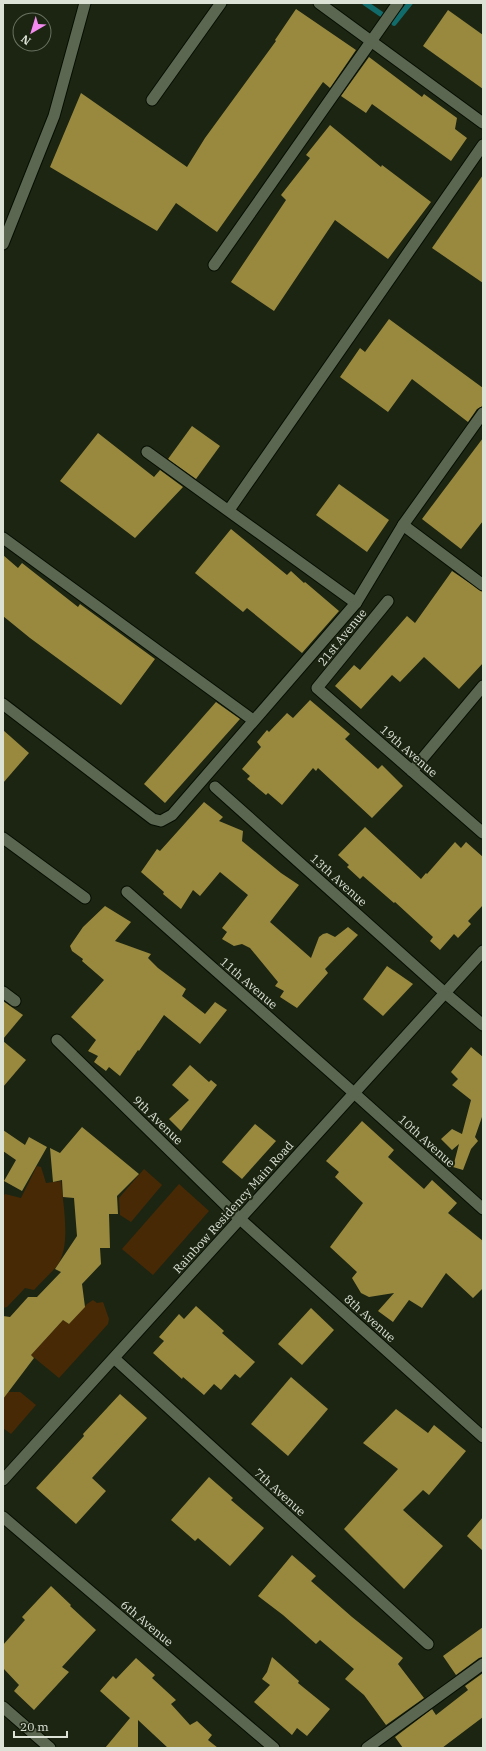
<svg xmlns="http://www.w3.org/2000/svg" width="486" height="1751" font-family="'IBM Plex Serif',serif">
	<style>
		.green { fill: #482905 }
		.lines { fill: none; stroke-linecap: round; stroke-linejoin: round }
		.stream { stroke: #126b6b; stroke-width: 5.5 }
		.building { fill: #99893f }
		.minor-casing { stroke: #060e01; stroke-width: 13 }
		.tertiary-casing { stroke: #060e01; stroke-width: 13 }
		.minor { stroke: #5c6752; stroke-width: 11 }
		.tertiary { stroke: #5c6752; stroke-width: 11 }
		.labels { text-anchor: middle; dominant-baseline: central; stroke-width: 4; stroke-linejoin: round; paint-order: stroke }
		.street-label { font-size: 12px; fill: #dce2d6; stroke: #1c2512 }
	</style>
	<rect width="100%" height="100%" fill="#1c2512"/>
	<g class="green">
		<path d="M 37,1166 L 41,1167 L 46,1183 L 61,1181 C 63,1205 72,1248 56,1267 C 49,1275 41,1282 34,1290 L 25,1288 L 7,1307 L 3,1308 L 3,1197 L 5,1194 L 21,1198 Z"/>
		<polygon points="144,1169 162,1185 131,1222 120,1215 119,1198"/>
		<polygon points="179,1184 209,1211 153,1275 122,1249"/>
		<polygon points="93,1300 97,1303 103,1302 109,1319 108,1324 59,1378 31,1355 63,1320 69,1324 87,1304"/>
		<polygon points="3,1392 20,1392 36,1405 11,1434 3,1428"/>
	</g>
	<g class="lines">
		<g class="stream">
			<polyline points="365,3 381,14"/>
			<polyline points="394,23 410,3"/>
		</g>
	</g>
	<g class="building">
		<polygon points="296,9 356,50 330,88 323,82 217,232 176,203 157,231 50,167 81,93 187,167 205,138 276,41 275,40"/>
		<polygon points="448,10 483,35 483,89 423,46"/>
		<polygon points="369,57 422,97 424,94 457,118 455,129 467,138 451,161 372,104 366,113 341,96"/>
		<polygon points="330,125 381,167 382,165 431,202 388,259 335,220 274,311 231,282 286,200 281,195 310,158 306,155"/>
		<polygon points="483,175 483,283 432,248"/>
		<polygon points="389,319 483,388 483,406 477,409 468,422 412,379 388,412 340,377 360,348 365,352"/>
		<polygon points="192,426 220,446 196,479 168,459"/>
		<polygon points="98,433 154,477 160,470 183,487 135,538 60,481"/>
		<polygon points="483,438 483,521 461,549 422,519"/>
		<polygon points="339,484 389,520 367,552 316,515"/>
		<polygon points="231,529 287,575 291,571 304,583 305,582 339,611 302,653 247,608 243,612 195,573"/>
		<polygon points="3,555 18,568 22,563 78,607 80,604 155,659 121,705 30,638 3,616"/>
		<polygon points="452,571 483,592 483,663 459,689 424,657 400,682 392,675 361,709 335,686 354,665 360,670 407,616 415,623"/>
		<polygon points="310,700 350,734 345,739 378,769 382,765 403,786 372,818 318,768 316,771 313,768 282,805 268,793 266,795 247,779 250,776 242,769 261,747 257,742 267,730 269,732 287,713 293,718"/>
		<polygon points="216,702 240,719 165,803 144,784"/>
		<polygon points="3,730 29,753 3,783"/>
		<polygon points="204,802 223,817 219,821 243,831 242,841 281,873 299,885 270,922 311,958 319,937 323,934 327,933 335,937 348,927 358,935 325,969 328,973 297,1008 280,997 284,991 275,986 278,982 250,948 242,944 234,946 222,939 227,932 222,928 248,895 220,872 200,896 193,890 181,909 163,894 164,892 141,872 157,849 160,851"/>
		<polygon points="365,827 421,879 426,873 427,874 455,842 461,848 466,842 483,857 483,905 468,921 471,924 458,938 454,934 440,950 430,941 433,937 395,902 394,903 363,876 360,879 347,867 349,865 338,855"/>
		<polygon points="105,906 131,922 115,941 151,954 148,958 158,968 186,989 182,996 205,1014 215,1002 227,1010 200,1044 164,1015 139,1051 138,1050 120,1076 109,1067 106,1071 94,1062 98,1056 88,1051 96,1040 71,1017 104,980 82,961 83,959 72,951 70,946 83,927"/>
		<polygon points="387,966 413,984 383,1016 363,999"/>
		<polygon points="3,1001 23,1015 3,1039"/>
		<polygon points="3,1041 26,1060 3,1087"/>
		<polygon points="471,1047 483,1057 483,1114 475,1137 478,1141 471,1149 463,1170 453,1167 459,1144 452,1150 441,1139 452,1129 462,1134 471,1100 452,1085 458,1079 451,1072"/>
		<polygon points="190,1065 209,1082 211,1080 217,1085 181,1131 169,1119 189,1100 172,1085"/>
		<polygon points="362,1121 394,1150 388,1157 424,1189 432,1180 457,1203 448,1213 483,1241 483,1288 473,1298 446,1273 422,1308 409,1300 393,1322 378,1311 394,1293 369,1297 361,1293 352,1278 357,1272 330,1247 363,1203 335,1177 339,1172 326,1161"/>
		<polygon points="255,1124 276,1141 242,1179 222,1162"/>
		<polygon points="82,1127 139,1174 117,1196 118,1214 109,1214 110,1248 100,1248 101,1264 82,1284 85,1307 69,1324 63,1320 31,1355 34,1358 3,1399 3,1316 10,1317 28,1297 37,1297 61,1272 55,1269 77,1236 74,1198 63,1197 62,1180 53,1182 50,1148 60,1153"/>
		<polygon points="3,1130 25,1145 29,1137 47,1147 22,1191 4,1181 16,1160 3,1151"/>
		<polygon points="196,1306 224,1331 222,1333 255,1362 240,1378 235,1374 221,1390 214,1384 204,1395 183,1377 182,1379 153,1353 164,1341 159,1337 179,1314 184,1319"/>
		<polygon points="311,1308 334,1330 302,1365 278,1344"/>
		<polygon points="291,1377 328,1409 288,1456 251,1424"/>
		<polygon points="120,1394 147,1418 92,1478 106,1491 76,1524 36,1488 84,1436 83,1434"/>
		<polygon points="396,1409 428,1433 434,1425 466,1451 429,1495 423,1490 403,1510 443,1546 404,1589 344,1529 398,1469 363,1443"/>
		<polygon points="209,1477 233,1498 231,1500 264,1528 230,1566 198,1538 195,1541 171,1520"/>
		<polygon points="483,1517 483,1551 467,1536"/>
		<polygon points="292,1555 316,1576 311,1581 352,1617 403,1658 398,1664 424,1698 386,1725 364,1695 345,1679 354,1669 320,1640 316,1644 283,1615 258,1596"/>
		<polygon points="51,1586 71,1605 70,1606 96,1630 62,1667 69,1672 34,1710 14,1691 19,1685 3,1668 3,1645 25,1620 22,1617"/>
		<polygon points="483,1627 483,1657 479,1658 456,1675 443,1656"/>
		<polygon points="272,1657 299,1681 298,1683 330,1709 307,1736 297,1728 292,1735 254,1702 270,1685 262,1679 267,1672"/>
		<polygon points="136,1658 155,1675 152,1678 176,1700 171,1704 190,1725 197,1721 212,1735 208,1740 218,1748 168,1748 138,1720 138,1748 105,1748 130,1718 100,1691 113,1676 116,1679"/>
		<polygon points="483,1673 483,1717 442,1748 403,1748 395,1737 432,1709 436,1715 468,1690 465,1686"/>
	</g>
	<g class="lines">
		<g class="minor-casing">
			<g id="minor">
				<polyline points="319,3 483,123"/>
				<polyline points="152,100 221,3"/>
				<polyline points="214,265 398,3"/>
				<polyline points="147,452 356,603"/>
				<polyline points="229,510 483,145"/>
				<polyline points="403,525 483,585"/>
				<polyline points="3,538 253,720"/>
				<polyline points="388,601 317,688 483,833"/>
				<polyline points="3,704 153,819 161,821 172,815 356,603 403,525 483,413"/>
				<polyline points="412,771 483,686"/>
				<polyline points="215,787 445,993 483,1025"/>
				<polyline points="3,838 85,898"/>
				<polyline points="127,892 354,1093 483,1209"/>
				<polyline points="3,992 15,1001"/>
				<polyline points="57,1040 240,1219 483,1437"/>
				<polyline points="115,1359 428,1644"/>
				<polyline points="3,1480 483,951"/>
				<polyline points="3,1517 274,1748"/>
				<polyline points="3,1707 50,1748"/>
				<polyline points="367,1748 483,1664"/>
			</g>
		</g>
		<g class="tertiary-casing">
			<polyline id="tertiary" points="3,244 54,116 85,3"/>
		</g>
		<use href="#minor" class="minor"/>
		<use href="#tertiary" class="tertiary"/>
	</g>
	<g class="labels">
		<g class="street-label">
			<text transform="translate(342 637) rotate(-51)">21st Avenue</text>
			<text transform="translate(409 751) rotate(41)">19th Avenue</text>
			<text transform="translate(339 880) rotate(42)">13th Avenue</text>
			<text transform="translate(249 983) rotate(41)">11th Avenue</text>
			<text transform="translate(158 1120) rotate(44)">9th Avenue</text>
			<text transform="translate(427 1141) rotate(42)">10th Avenue</text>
			<text transform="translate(233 1207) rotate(-48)">Rainbow Residency Main Road</text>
			<text transform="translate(370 1318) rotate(42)">8th Avenue</text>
			<text transform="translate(280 1492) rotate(42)">7th Avenue</text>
			<text transform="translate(147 1623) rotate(40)">6th Avenue</text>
		</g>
	</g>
	<rect width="486" height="1751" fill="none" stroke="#dce2d6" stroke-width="8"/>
	<g transform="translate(32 32) rotate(218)"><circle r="19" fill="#1c2512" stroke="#697160"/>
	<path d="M0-3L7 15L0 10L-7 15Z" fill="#f489f0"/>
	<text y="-6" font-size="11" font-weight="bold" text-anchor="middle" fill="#dce2d6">N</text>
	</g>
	<path d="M14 1731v6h53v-6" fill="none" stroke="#dce2d6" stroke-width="2"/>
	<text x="20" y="1731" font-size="12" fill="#dce2d6" stroke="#1c2512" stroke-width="3" paint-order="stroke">20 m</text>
</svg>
